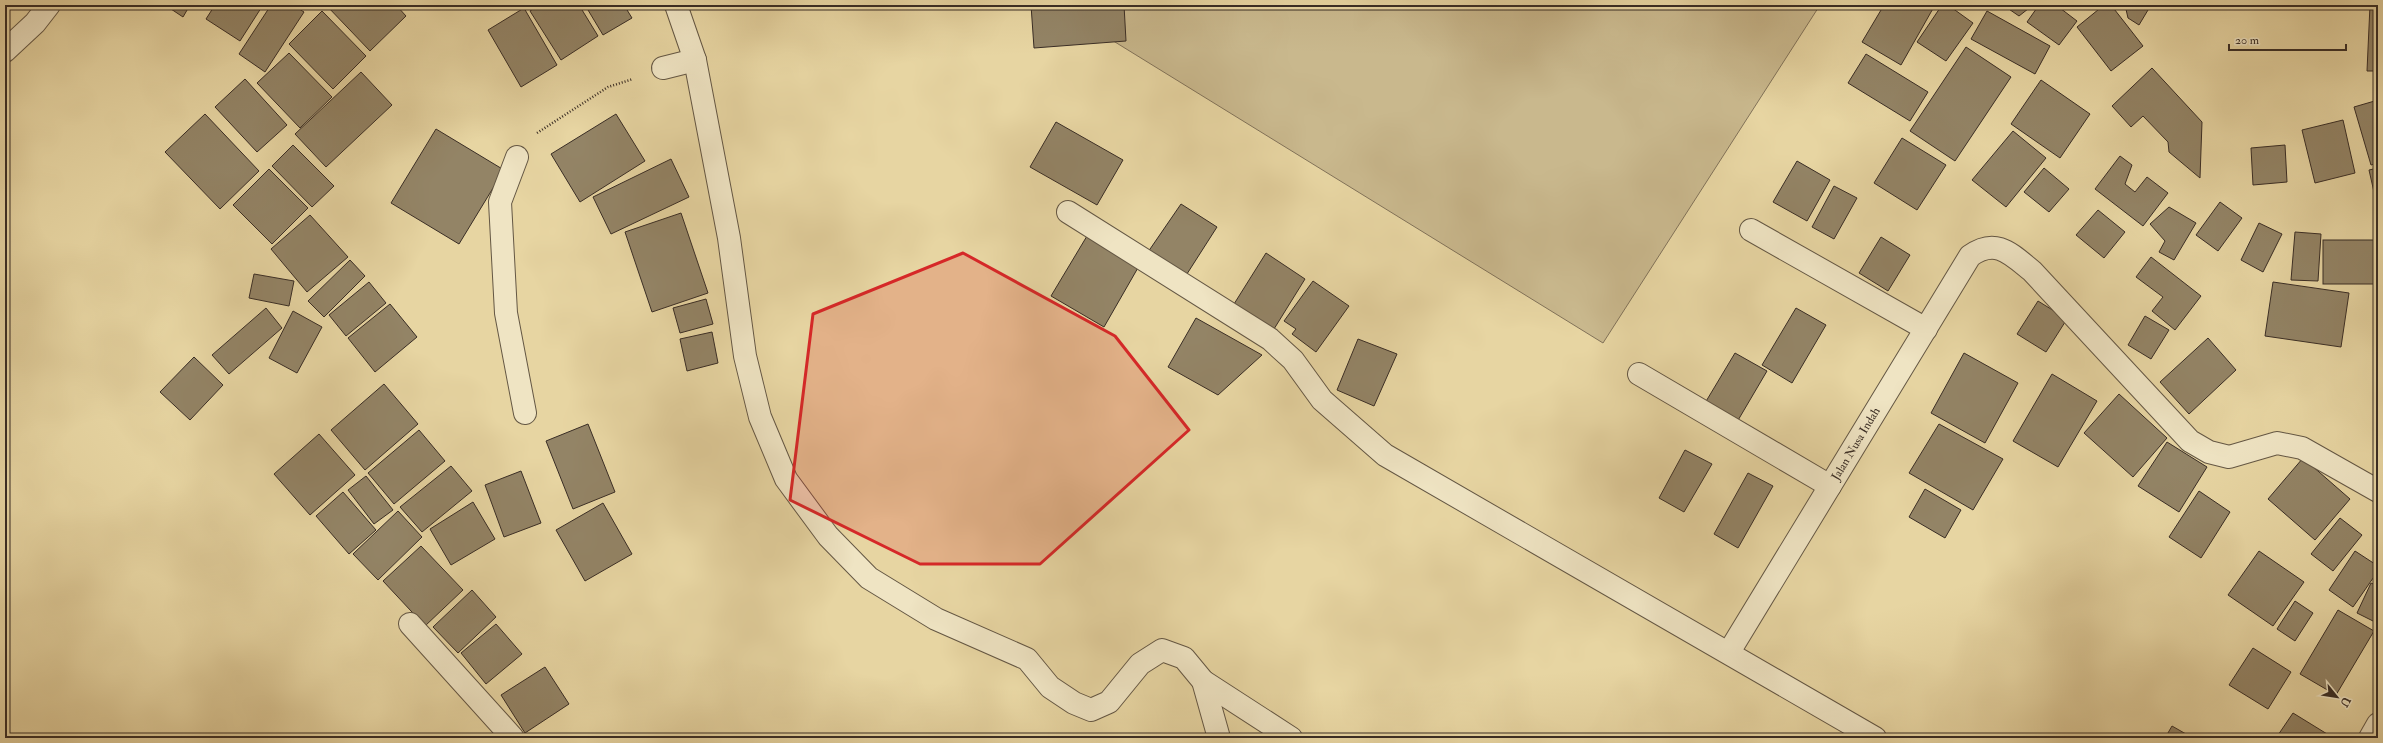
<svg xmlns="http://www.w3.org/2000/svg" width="2383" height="743" font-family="'IM FELL Double Pica',serif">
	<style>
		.green { fill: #c9b88d; stroke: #817259 }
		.building { fill: #938466; stroke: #392d25 }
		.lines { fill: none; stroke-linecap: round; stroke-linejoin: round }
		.minor-casing { stroke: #645744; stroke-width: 24 }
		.path { stroke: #392d25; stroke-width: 2.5; stroke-dasharray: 1 2; stroke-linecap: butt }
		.minor { stroke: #efe4c3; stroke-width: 22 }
		.marked { fill: #d62828; fill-opacity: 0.2; stroke: #d62828; stroke-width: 3; stroke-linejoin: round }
		.labels { text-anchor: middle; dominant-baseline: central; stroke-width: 3; stroke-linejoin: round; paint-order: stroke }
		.street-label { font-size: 12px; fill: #392d25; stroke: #efe4c3 }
	</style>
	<rect width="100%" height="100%" fill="#e7d5a2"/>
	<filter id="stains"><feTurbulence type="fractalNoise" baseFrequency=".005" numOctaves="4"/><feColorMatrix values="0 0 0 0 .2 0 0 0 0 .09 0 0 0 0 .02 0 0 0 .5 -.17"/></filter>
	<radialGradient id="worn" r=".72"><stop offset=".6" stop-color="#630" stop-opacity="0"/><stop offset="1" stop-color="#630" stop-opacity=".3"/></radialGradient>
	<polygon class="green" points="1055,5 1820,5 1603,343"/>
	<g class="building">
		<polygon points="165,5 190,5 183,17"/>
		<polygon points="215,5 263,5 240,41 206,19"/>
		<polygon points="271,5 293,5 304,12 265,72 239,54"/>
		<polygon points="326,5 396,5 406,16 370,51"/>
		<polygon points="539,5 579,5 598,36 561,60 530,11"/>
		<polygon points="585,5 624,5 632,18 603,35"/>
		<polygon points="1031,5 1124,5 1126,41 1034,48"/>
		<polygon points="1884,5 1935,5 1901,65 1862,42"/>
		<polygon points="1942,5 1948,5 1973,23 1946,61 1917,42"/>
		<polygon points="2003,5 2033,5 2019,16"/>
		<polygon points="2039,5 2056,5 2077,21 2059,45 2027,22"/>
		<polygon points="2104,5 2111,5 2143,46 2111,71 2077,27"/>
		<polygon points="2125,5 2151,5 2139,25 2128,18"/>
		<polygon points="2370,5 2378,5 2378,71 2367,71"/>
		<polygon points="524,8 557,65 521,87 488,30"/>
		<polygon points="322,11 366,56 333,89 289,44"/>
		<polygon points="1987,11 2050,46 2035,74 1971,39"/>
		<polygon points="1966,47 2011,77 1955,161 1910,131"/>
		<polygon points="289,53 332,97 300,128 257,83"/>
		<polygon points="1866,54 1928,92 1910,121 1848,83"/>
		<polygon points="2152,68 2202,122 2200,178 2169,152 2168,142 2143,116 2131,127 2112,106"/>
		<polygon points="361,72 392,105 326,167 295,134"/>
		<polygon points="245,79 287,125 257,152 215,107"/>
		<polygon points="2041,80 2090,114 2060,158 2011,124"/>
		<polygon points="2378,100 2378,163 2371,165 2354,107"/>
		<polygon points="205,114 259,171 220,209 165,152"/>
		<polygon points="616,114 645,161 580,202 551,154"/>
		<polygon points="2343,120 2355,173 2315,183 2302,130"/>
		<polygon points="1056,122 1123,160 1097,205 1030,167"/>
		<polygon points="436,129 504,170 459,244 391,203"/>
		<polygon points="2013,131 2046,158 2006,207 1972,180"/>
		<polygon points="1902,138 1946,165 1917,210 1874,183"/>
		<polygon points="293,145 334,186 312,207 272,166"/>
		<polygon points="2285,145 2287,182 2253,185 2251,148"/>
		<polygon points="2120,156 2132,165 2125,184 2135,192 2147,177 2168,193 2143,226 2095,189"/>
		<polygon points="671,159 689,197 611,234 593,197"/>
		<polygon points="1797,161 1830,180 1807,221 1773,202"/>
		<polygon points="2044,168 2069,189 2049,212 2024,192"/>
		<polygon points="2378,168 2378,201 2376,201 2369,170"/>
		<polygon points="269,169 308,208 272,244 233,205"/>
		<polygon points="1834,186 1857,198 1834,239 1812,227"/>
		<polygon points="2220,202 2242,218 2218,251 2196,235"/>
		<polygon points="1181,204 1217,227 1185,277 1148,252"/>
		<polygon points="2169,207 2196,223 2174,260 2159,252 2165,241 2150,224"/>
		<polygon points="2098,210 2125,232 2104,258 2076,235"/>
		<polygon points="681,213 708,293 652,312 625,232"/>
		<polygon points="310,215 348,257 307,292 271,249"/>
		<polygon points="2259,223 2282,234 2263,272 2241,260"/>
		<polygon points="2295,232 2321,234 2318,281 2291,280"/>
		<polygon points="1087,236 1139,266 1104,327 1051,296"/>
		<polygon points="1881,237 1910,255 1888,291 1859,273"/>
		<rect x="2323" y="240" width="55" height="44"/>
		<polygon points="1266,253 1305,279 1274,329 1234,304"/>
		<polygon points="2151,257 2201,296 2175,330 2152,311 2163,297 2136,277"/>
		<polygon points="350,260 365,276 324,317 308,301"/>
		<polygon points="254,274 294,281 289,306 249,298"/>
		<polygon points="1313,281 1349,306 1316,352 1292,334 1296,329 1284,321"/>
		<polygon points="369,282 386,303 346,336 329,315"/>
		<polygon points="2273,282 2349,293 2341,347 2265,336"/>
		<polygon points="706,299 713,324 680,333 673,308"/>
		<polygon points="2038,301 2067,319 2046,352 2017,334"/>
		<polygon points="390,304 417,337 375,372 348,338"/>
		<polygon points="266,308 282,328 229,374 212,355"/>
		<polygon points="1796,308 1826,325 1792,383 1762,365"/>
		<polygon points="293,311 322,327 297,373 269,358"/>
		<polygon points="2145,316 2169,330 2151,359 2128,345"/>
		<polygon points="1196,318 1262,355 1218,395 1168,367"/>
		<polygon points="712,332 718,363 687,371 680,339"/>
		<polygon points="2208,338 2236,370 2189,414 2160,382"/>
		<polygon points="1358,339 1397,354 1374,406 1337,390"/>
		<polygon points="1735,353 1767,371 1737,422 1705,403"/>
		<polygon points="1964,353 2018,383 1985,443 1931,413"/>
		<polygon points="194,357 223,385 190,420 160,392"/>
		<polygon points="2052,374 2097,401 2058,467 2013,441"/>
		<polygon points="384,384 418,424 365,470 331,430"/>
		<polygon points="2119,394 2167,438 2133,477 2084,433"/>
		<polygon points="588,424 615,492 573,509 546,441"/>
		<polygon points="1939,424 2003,459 1973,510 1909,473"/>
		<polygon points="419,430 445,461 394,504 368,473"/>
		<polygon points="319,434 355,475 310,515 274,474"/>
		<polygon points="2167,442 2207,467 2179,512 2138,486"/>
		<polygon points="1685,450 1712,464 1684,512 1659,498"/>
		<polygon points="2303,458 2350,499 2315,540 2268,499"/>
		<polygon points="451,466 472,491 422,532 400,507"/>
		<polygon points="521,471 541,523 504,537 485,485"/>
		<polygon points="1748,473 1773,486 1738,548 1714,534"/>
		<polygon points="366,476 393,510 374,524 348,490"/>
		<polygon points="1925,489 1961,510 1945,538 1909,517"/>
		<polygon points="2199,491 2230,512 2201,558 2169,537"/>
		<polygon points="343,492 376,530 349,554 316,516"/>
		<polygon points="473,502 495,539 451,565 430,529"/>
		<polygon points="603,503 632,554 585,581 556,530"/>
		<polygon points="398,511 422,537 378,580 353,554"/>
		<polygon points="2340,518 2362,535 2333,571 2311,554"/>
		<polygon points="421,546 463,590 425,626 383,581"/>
		<polygon points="2259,551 2304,582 2273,626 2228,595"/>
		<polygon points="2355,551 2378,566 2378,571 2353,607 2329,590"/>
		<polygon points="2371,583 2378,586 2378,615 2375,622 2357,613"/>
		<polygon points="472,590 496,617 458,653 433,627"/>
		<polygon points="2295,601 2313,613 2295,641 2277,629"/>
		<polygon points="2338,610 2374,631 2336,695 2300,674"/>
		<polygon points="496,624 522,654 486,684 461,653"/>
		<polygon points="2253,648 2291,672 2268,709 2229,685"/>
		<polygon points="545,667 569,704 525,733 501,695"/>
		<polygon points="2293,713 2332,737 2332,738 2276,738"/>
		<polygon points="2172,726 2193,738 2165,738"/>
	</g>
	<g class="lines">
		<g class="minor-casing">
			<g id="minor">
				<polyline points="676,5 695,60 729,238 745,356 760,417 786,479 828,536 869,578 936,619 1027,659 1050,687 1074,703 1091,710 1109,702 1140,664 1162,650 1184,658 1203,681 1219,738"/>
				<polyline points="5,51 35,23 49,5"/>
				<polyline points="663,68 695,60"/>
				<polyline points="517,157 500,202 506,313 525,413"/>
				<polyline points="1068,212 1270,339 1293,360 1322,400 1385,455 1875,738"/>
				<polyline points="1751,230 1926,329"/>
				<polyline points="1639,374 1830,486"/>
				<polyline points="410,624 513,738"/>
				<path d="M 1729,652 L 1970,256 C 1996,237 2011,254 2032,271 L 2190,441 L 2209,452 L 2229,457 L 2277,443 L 2302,448 L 2378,491"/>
				<polyline points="1203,681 1291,738"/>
				<polyline points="2370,738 2378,724"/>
			</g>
		</g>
		<polyline class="path" points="537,133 608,87 633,79"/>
		<use href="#minor" class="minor"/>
	</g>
	<path class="marked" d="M 963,253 L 1115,336 L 1189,430 L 1040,564 L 920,564 L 790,500 L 813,314 Z"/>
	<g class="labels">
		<g class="street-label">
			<text transform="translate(1856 444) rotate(-59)">Jalan Nusa Indah</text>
		</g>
	</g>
	<rect width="2383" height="743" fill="none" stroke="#e7d5a2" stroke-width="20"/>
	<rect x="6" y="6" width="2371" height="731" fill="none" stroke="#392d25" stroke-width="2"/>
	<rect x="10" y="10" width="2363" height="723" fill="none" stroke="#392d25"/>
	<g transform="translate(2337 697) rotate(120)" stroke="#efe4c3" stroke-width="3" paint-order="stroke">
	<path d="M0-3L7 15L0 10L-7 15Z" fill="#392d25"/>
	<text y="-6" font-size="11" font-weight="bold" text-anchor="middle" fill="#392d25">U</text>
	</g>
	<path d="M2229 44v6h117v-6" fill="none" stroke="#392d25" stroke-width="2"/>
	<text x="2235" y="44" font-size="12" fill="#392d25" stroke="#efe4c3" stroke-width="3" paint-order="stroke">20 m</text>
	<rect width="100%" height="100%" filter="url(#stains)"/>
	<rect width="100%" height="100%" fill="url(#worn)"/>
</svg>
